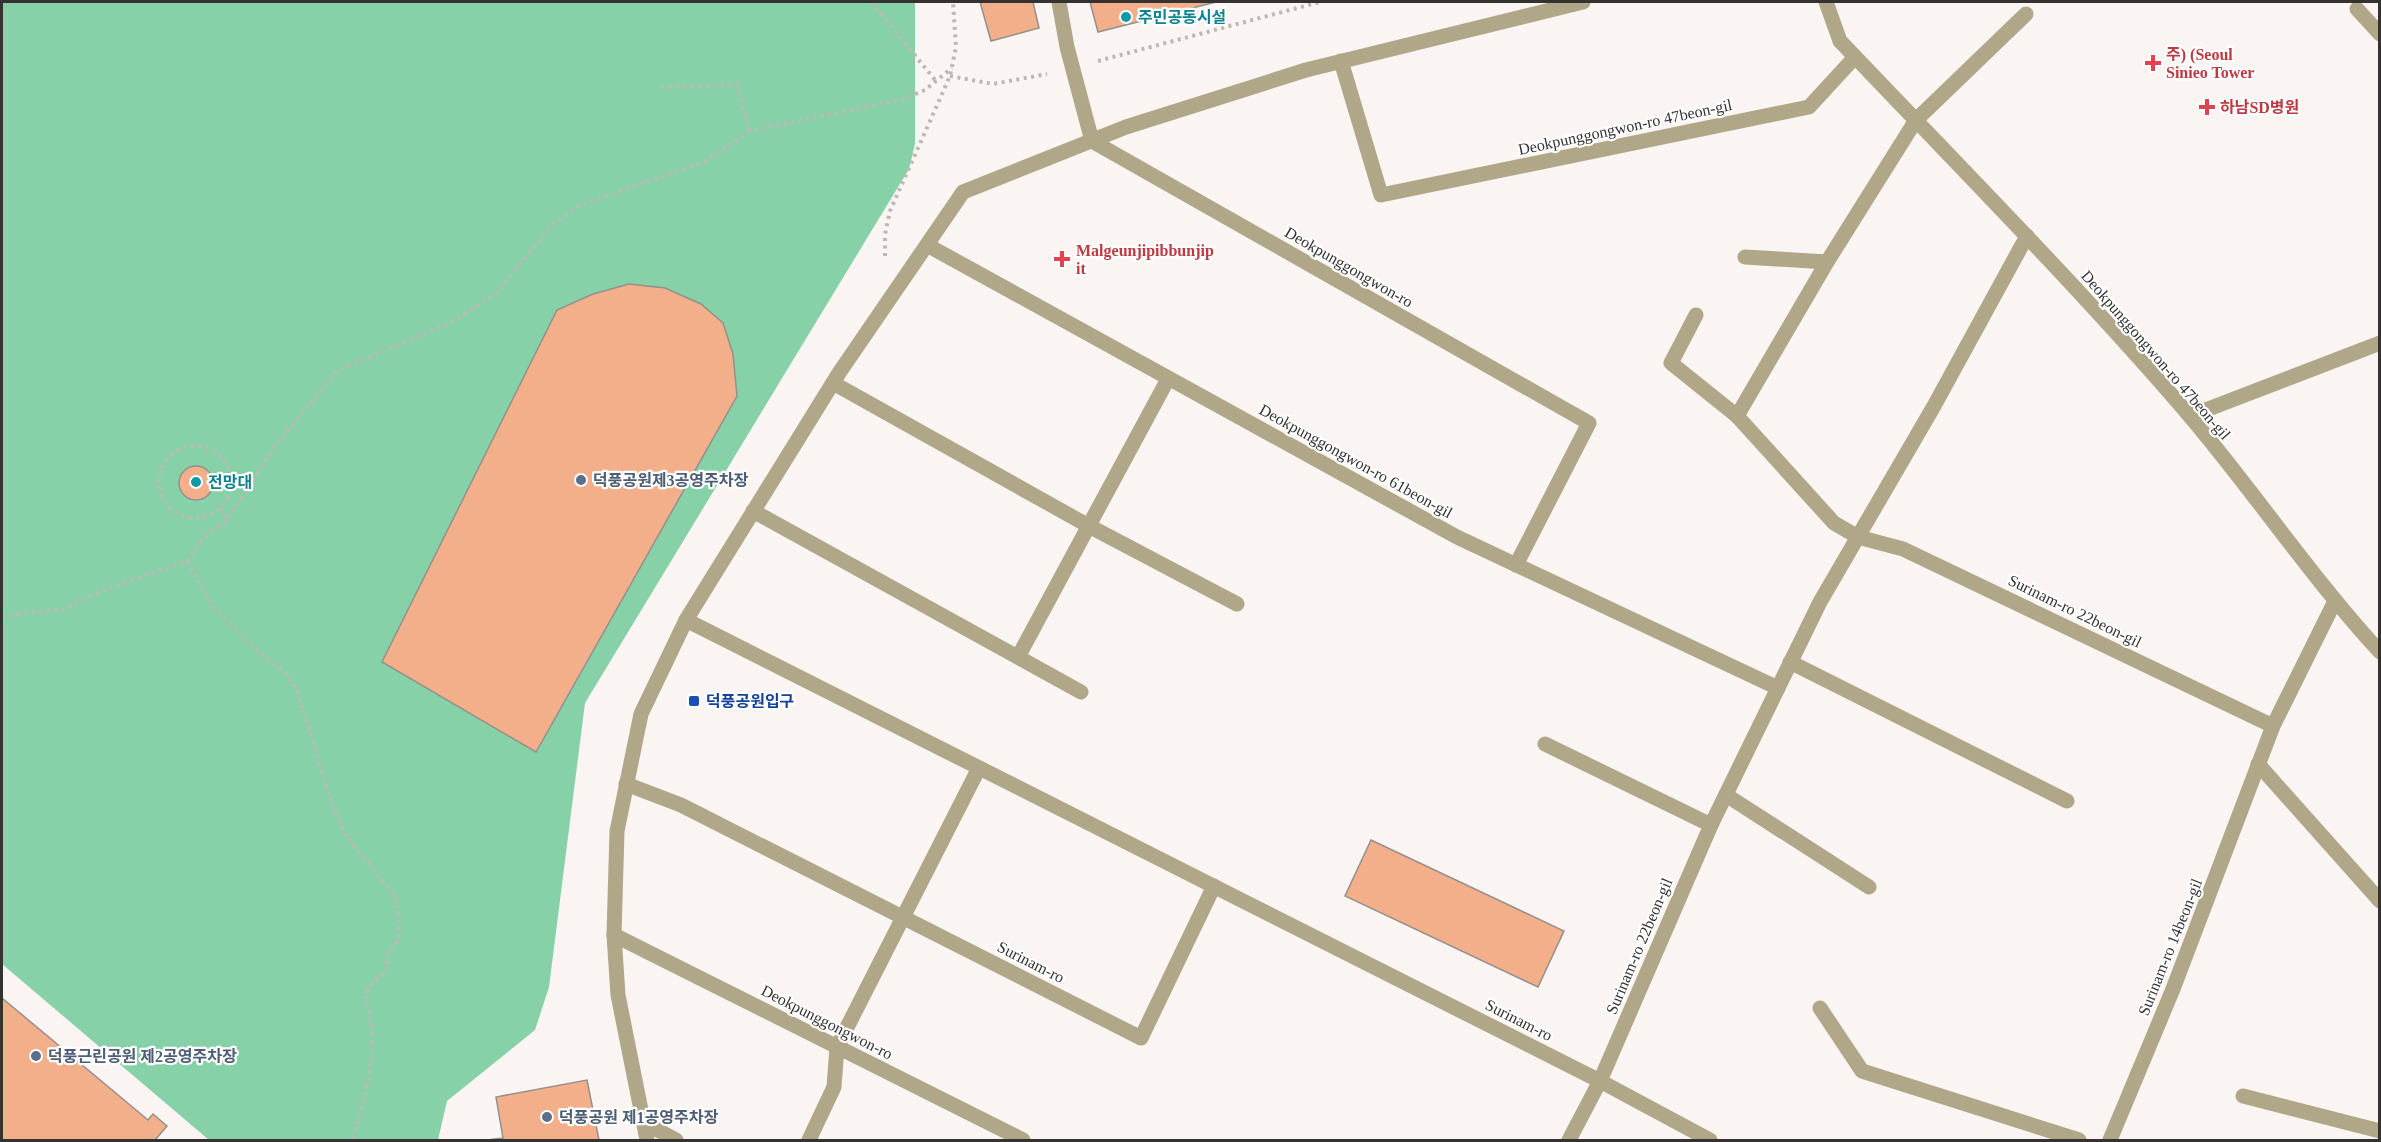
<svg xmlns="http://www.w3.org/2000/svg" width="2381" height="1142" font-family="'Times New Roman','Noto Sans KR',serif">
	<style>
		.forest { fill: #86d1a8 }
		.building { fill: #f3af89; stroke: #94908d; stroke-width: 1.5 }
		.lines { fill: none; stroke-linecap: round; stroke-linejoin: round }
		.path { stroke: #bcb8b6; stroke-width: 4; stroke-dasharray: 3 4.5; stroke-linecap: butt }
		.minor { stroke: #b0a688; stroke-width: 15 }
		.culture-dot { fill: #0f9aa8; stroke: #fff; stroke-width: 2 }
		.health-dot { fill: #e0444e; stroke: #fff; stroke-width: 2 }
		.service-dot { fill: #5c6f8a; stroke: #fff; stroke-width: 2 }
		.transit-dot { fill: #1a4fb4; stroke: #fff; stroke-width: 2 }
		.labels { text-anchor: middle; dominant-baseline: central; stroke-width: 4.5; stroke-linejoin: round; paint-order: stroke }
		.culture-label { font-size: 16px; font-weight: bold; fill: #0d838f; stroke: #fff; text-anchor: start }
		.health-label { font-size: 16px; font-weight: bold; fill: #be3a42; stroke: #fff; text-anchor: start }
		.street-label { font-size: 16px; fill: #353332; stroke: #fff }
		.service-label { font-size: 16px; font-weight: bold; fill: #4e5e75; stroke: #fff; text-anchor: start }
		.transit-label { font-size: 16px; font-weight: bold; fill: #164399; stroke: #fff; text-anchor: start }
	</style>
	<rect width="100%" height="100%" fill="#faf5f3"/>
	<polygon class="forest" points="2,2 915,2 915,144 909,169 585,703 549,987 535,1030 447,1101 438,1140 209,1140 2,964"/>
	<g class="building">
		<polygon points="980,2 1033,2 1039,28 991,41"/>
		<polygon points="1090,2 1216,2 1098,32"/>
		<polygon points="629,284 665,288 701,304 723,323 733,354 737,396 536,752 382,662 557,310 593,294"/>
		<circle cx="196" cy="483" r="17"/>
		<polygon points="1371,840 1564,931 1538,987 1345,896"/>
		<polygon points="2,998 148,1120 153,1114 167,1126 155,1140 2,1140"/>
		<polygon points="587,1080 599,1140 487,1140 503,1138 496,1097"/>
	</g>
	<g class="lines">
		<g class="path">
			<polyline points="871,2 936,81"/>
			<polyline points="1098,61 1320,2"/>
			<polyline points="950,76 993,84 1047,74"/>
			<polyline points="661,87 737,85 750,131"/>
			<polyline points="885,256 885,234 890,211 950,76 956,47 953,2"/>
			<circle cx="195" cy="482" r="36"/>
			<polyline points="219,509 228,520"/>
			<path d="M 187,561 L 214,608 L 255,649 L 286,673 L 297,690 L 332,805 L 345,834 L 395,896 L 399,915 L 399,939 L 387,956 L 387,973 L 374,980 L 365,996 C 381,1045 367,1093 352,1140"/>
			<polyline points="2,616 64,609 101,591 187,561 203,538 228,520 274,447 337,371 452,322 498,292 550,227 578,206 706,161 750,131 904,99 925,90 952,68"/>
		</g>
		<g class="minor">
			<polyline points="1059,2 1067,47 1092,141 1589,423 1516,565"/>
			<path d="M 1826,2 L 1840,41 C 1957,164 2078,286 2189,415 C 2255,493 2311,577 2380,652"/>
			<polyline points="2357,9 2380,34"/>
			<polyline points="1341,61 1381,195 1809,107 1855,57"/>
			<polyline points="927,245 1457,537 1778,688"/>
			<polyline points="1745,257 1827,262"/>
			<polyline points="1696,315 1671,363 1737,416 1834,523 1858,537 1903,549 2273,726"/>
			<polyline points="833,383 1087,525 1237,604"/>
			<polyline points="1737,416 1827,262 1916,120 2026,14"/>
			<polyline points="2190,416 2380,343"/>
			<polyline points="753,511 1081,692"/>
			<polyline points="686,620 1600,1081 1710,1140"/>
			<polyline points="1018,657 1168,379"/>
			<polyline points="1790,662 2067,801"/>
			<polyline points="1545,744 1711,825"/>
			<polyline points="2258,764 2380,901"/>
			<polyline points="626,784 681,805 1141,1038 1214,886"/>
			<polyline points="1726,795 1869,887"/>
			<polyline points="614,935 1023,1140"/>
			<polyline points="1820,1008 1862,1071 2079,1140"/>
			<polyline points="2243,1096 2380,1131"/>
			<polyline points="643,1122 676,1140"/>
			<polyline points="647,1140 618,995 614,935 617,831 641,714 686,620 839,373 963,192 1126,127 1306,70 1583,2"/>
			<polyline points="809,1140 834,1087 837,1047 979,768"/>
			<polyline points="1569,1140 1600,1081 1711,825 1820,602 1934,406 2027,236"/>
			<polyline points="2110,1140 2173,989 2273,726 2334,603"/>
		</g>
	</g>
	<g class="culture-dot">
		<circle cx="1126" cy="17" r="6"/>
		<circle cx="196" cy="482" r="6"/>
	</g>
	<g class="health-dot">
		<path d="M2150 54h6v6h6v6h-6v6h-6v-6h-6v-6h6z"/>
		<path d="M2204 98h6v6h6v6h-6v6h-6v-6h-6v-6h6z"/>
		<path d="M1059 250h6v6h6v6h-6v6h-6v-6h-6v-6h6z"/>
	</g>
	<g class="service-dot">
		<circle cx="581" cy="480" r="6"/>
		<circle cx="36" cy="1056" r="6"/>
		<circle cx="547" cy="1117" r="6"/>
	</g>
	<rect class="transit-dot" x="688" y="695" width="12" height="12" rx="3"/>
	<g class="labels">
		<g class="culture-label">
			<text x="1138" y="17">주민공동시설</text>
			<text x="208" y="482">전망대</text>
		</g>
		<g class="health-label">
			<text x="2166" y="54">주) (Seoul<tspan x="2166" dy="18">Sinieo Tower</tspan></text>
			<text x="2220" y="107">하남SD병원</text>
			<text x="1076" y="250">Malgeunjipibbunjip<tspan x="1076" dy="18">it</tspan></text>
		</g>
		<g class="street-label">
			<text transform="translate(1625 127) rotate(-12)">Deokpunggongwon-ro 47beon-gil</text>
			<text transform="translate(1349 267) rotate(30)">Deokpunggongwon-ro</text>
			<text transform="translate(2156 355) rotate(49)">Deokpunggongwon-ro 47beon-gil</text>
			<text transform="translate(1356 461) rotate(29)">Deokpunggongwon-ro 61beon-gil</text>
			<text transform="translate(2075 611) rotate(26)">Surinam-ro 22beon-gil</text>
			<text transform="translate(1639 946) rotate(-67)">Surinam-ro 22beon-gil</text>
			<text transform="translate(2170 947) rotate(-68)">Surinam-ro 14beon-gil</text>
			<text transform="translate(1031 962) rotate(27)">Surinam-ro</text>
			<text transform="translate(1519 1020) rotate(27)">Surinam-ro</text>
			<text transform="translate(827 1022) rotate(27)">Deokpunggongwon-ro</text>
		</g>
		<g class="service-label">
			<text x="593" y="480">덕풍공원제3공영주차장</text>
			<text x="48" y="1056">덕풍근린공원 제2공영주차장</text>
			<text x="559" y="1117">덕풍공원 제1공영주차장</text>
		</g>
		<g class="transit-label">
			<text x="706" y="701">덕풍공원입구</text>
		</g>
	</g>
	<rect width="2381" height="1142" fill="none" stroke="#353332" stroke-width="6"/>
</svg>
